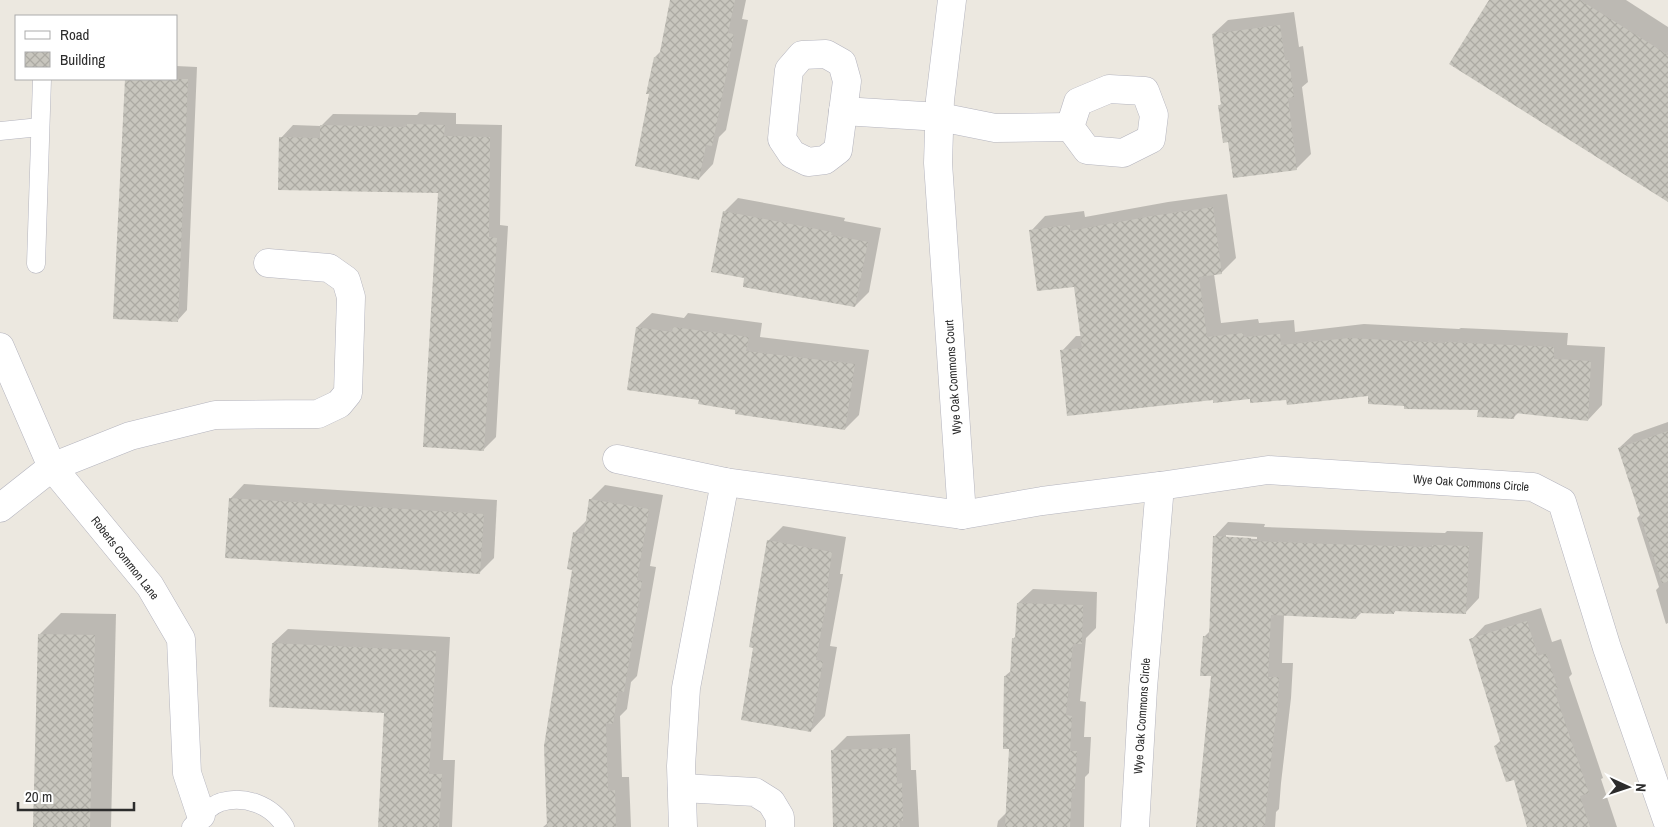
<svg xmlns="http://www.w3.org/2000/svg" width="1668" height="827" font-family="'Archivo Narrow',sans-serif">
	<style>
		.shadow { fill: #0003; fill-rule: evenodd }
		.building { fill: url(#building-cross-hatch) }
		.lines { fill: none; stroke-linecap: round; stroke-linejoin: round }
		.service-casing { stroke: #b4b4be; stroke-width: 19 }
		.minor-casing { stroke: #b4b4be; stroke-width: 29 }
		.service { stroke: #fff; stroke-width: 18 }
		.minor { stroke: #fff; stroke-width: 28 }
		.labels { text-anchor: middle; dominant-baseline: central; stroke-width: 4; stroke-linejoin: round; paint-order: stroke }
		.street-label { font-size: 12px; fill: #2c2c2c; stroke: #fff }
	</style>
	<defs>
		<pattern id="building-cross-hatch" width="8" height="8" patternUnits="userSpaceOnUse" patternTransform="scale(1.25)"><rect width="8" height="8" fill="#c8c6be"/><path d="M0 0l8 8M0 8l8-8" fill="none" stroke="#acaaa3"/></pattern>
	</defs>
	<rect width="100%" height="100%" fill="#ece8e0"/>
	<g class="shadow">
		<polygon points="672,0 746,0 742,19 748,20 726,130 719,137 713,164 699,179 651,93 655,57 661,51"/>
		<polygon points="1491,0 1626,0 1668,27 1668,200"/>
		<polygon points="1294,12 1299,47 1303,46 1308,82 1302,87 1311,154 1296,169 1229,141 1219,106 1222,103 1213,34 1228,20"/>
		<polygon points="176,66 197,67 187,310 177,321 115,318 126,79 176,79"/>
		<polygon points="420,112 456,113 456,124 502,125 500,225 508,226 496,437 484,449 439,192 281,138 293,125 321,126 333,114 417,115"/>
		<polygon points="1227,194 1236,258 1221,273 1214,274 1221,323 1258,319 1259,323 1294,320 1295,332 1364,324 1459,329 1461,328 1568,333 1567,345 1605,347 1602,405 1588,420 1519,412 1514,417 1479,408 1406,405 1369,395 1287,398 1214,398 1062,351 1076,336 1082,336 1075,285 1031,231 1045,216 1084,211 1085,217 1168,202"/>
		<polygon points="738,198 845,218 844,221 881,228 869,292 855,306 746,277 724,212"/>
		<polygon points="652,313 684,318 688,313 762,323 760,337 869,350 859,415 845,429 736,409 700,399 637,327"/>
		<polygon points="1668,422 1668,623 1666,624 1656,590 1659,587 1637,518 1641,514 1619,448 1634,434"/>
		<polygon points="244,484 497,500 494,558 479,573 230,499"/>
		<polygon points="605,485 663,495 650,566 656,567 637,676 631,682 627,709 620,716 622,777 629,777 631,827 543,827 549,822 574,569 574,533 587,520 590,500"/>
		<path d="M 1228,522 L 1265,524 L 1264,527 L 1374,531 L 1445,533 L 1447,531 L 1483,532 L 1479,598 L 1465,613 L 1396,610 L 1394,613 L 1362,612 L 1356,618 L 1284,615 L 1282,663 L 1293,663 L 1291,698 L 1281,783 L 1279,809 L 1276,812 L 1275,827 L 1197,827 L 1212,675 L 1204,637 L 1210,631 L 1214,537 ZM 1226,535 L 1257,537 L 1257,539 L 1226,538 Z"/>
		<polygon points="783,526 846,537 840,574 843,574 830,646 837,647 825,716 811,731 768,541"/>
		<polygon points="1033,589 1097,592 1096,628 1086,638 1080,701 1086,702 1084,737 1091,737 1089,773 1085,777 1084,827 997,827 998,821 1007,812 1011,748 1005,676 1012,670 1013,639 1016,636 1018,603"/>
		<polygon points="1541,608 1552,642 1561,639 1572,674 1569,677 1603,778 1601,779 1617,827 1528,827 1515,778 1495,746 1501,740 1471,640 1485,625"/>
		<polygon points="61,613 116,614 111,827 34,827 40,634"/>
		<polygon points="288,629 450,637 443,760 455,760 452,827 380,827 386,712 273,643"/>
		<polygon points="910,734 911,770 916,770 919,827 834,827 832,751 847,736"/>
	</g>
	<g class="building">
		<polygon points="670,0 735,0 728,33 734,34 720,107 712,146 706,145 699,180 635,166 649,94 646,94 654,57 659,57"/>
		<polygon points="1489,0 1580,0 1668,55 1668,202 1449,64"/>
		<polygon points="1280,25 1285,60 1289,60 1294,97 1288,98 1297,170 1233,178 1228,142 1223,143 1218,105 1221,105 1212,34"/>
		<polygon points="125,79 188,79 178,322 113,319"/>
		<polygon points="406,124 445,125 444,136 490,137 489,237 497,238 484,451 423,447 438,193 278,190 279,137 320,138 320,125 406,127"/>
		<polygon points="1213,207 1222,274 1199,277 1207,337 1243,333 1244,337 1280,334 1281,345 1349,338 1445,343 1445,342 1554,347 1554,359 1591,361 1588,421 1515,413 1514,419 1477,417 1478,410 1404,409 1404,406 1368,404 1368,396 1287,405 1286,400 1250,403 1250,399 1213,403 1213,400 1067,416 1060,350 1082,348 1074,287 1037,291 1029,230 1070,225 1070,231 1152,216"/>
		<polygon points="723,211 832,232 831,235 868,242 855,307 743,287 744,278 711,272"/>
		<polygon points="636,327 672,332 673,327 749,337 746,351 855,364 845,430 735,414 735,410 698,404 699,400 627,390"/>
		<polygon points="1668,431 1668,582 1662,583 1618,448"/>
		<polygon points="229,498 484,514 480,574 225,558"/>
		<polygon points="589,499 649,509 637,580 642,581 624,692 618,691 613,724 606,723 608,791 615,790 616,827 547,827 544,746 572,570 567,569 573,532 584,534"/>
		<polygon points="1213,536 1251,538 1251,541 1358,545 1432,547 1432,545 1469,546 1466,614 1394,611 1394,614 1357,613 1356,619 1271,615 1268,677 1279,677 1277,714 1276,714 1267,799 1265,825 1263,825 1263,827 1196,827 1211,676 1200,676 1203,636 1209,637"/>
		<polygon points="767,540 832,552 827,588 829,588 816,660 823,661 811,732 741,720 753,648 749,647"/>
		<polygon points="1017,603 1083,605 1082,644 1073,644 1066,715 1072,716 1070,751 1077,751 1075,789 1072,789 1070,827 1005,827 1009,749 1003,749 1004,676 1010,676 1012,638 1015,639"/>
		<polygon points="1527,621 1538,656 1546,653 1558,689 1554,690 1589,793 1580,796 1590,827 1527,827 1514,780 1506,782 1494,746 1501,744 1469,639"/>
		<polygon points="38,634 95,635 90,827 33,827"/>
		<polygon points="272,643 436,651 429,774 442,774 439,827 378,827 384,713 269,707"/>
		<polygon points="896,748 897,784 902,783 903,821 899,820 900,827 833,827 831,750"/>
	</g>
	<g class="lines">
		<g class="service-casing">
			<g id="service">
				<polyline points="0,131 40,127"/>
				<polyline points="36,264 42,79"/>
				<path d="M 191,827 C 199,818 209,806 221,802 C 245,795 272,805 285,827"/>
			</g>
		</g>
		<g class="minor-casing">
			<g id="minor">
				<polyline points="952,0 940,100 938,163 962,515"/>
				<polygon points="826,54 842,63 847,81 838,150 825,160 808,162 792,154 782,139 789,70 802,55"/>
				<polygon points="1109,89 1145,91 1154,115 1151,139 1123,153 1087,150 1070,127 1078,102"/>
				<polyline points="843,111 940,117 995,128 1070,127"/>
				<polyline points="0,347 52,467 150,586 181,639 187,773 201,815"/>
				<polyline points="617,459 725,482 686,688 681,766 683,827"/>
				<polyline points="725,482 962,515 1042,501 1160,486"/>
				<polyline points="0,508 52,467 130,436 215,415 318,414 339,404 348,393 351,297 346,280 329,268 268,263"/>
				<polyline points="682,788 755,792 771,802 780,817 780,827"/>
				<polyline points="1135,827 1143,688 1160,486 1268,470 1533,487 1562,502 1607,648 1668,823"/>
			</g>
		</g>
		<use href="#service" class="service"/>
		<use href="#minor" class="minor"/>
	</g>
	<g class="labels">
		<g class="street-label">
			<text transform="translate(953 377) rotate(-94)">Wye Oak Commons Court</text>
			<text transform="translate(1471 483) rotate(4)">Wye Oak Commons Circle</text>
			<text transform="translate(125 558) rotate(52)">Roberts Common Lane</text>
			<text transform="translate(1142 716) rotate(-86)">Wye Oak Commons Circle</text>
		</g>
	</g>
	<rect x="15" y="15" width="162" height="65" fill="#ffffff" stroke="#ababab"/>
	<rect x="25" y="31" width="25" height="8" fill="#ffffff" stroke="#ababab"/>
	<text x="60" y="40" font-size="15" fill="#2c2c2c">Road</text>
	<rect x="25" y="52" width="25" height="15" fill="url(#building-cross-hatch)" stroke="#ababab"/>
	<text x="60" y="65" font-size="15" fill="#2c2c2c">Building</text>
	<g transform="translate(1628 787) rotate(93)" stroke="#ffffff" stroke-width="4" paint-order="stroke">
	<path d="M0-4L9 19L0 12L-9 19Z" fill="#2c2c2c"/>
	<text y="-8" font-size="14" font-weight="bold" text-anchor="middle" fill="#2c2c2c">N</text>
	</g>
	<path d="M18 802v8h116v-8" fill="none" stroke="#2c2c2c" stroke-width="2.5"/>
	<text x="25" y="802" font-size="15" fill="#2c2c2c" stroke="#ffffff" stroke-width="4" paint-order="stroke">20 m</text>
</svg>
